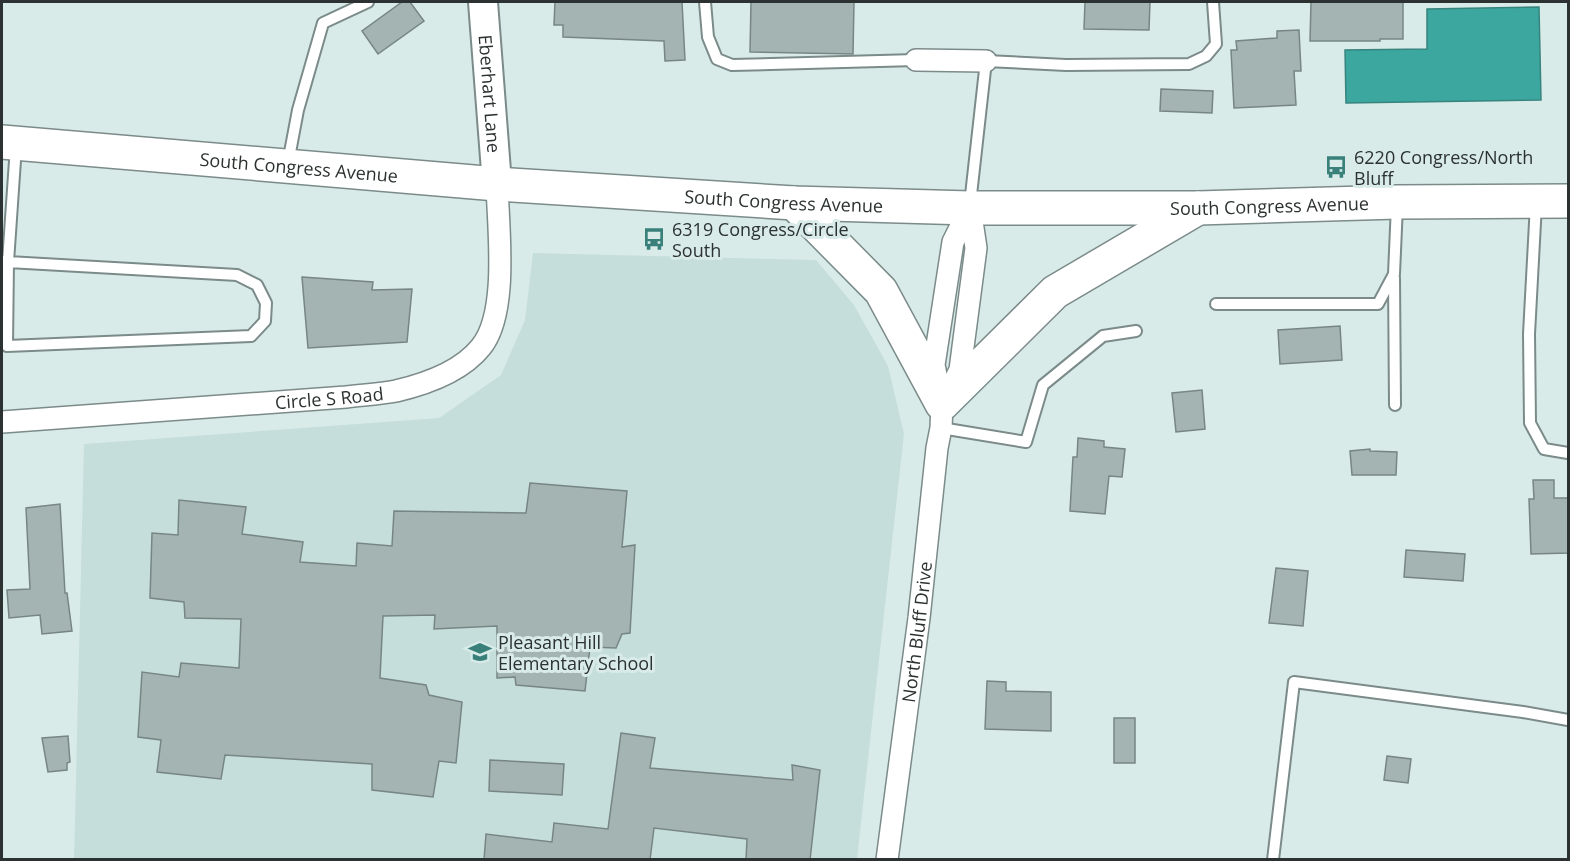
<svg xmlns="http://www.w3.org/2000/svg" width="1570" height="861" font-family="'Open Sans',sans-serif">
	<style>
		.built { fill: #c5dedc }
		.water { fill: #3ca79f; stroke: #37847e; stroke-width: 1.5 }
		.building { fill: #a4b4b2; stroke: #778685; stroke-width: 1.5 }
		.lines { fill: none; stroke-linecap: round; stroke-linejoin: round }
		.lane-casing { stroke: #7b8b89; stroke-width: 14 }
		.street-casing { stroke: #7b8b89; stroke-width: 24 }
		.secondary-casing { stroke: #7b8b89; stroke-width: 32 }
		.primary-casing { stroke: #7b8b89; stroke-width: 36 }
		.lane { stroke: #fff; stroke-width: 10 }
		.street { stroke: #fff; stroke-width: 21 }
		.secondary { stroke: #fff; stroke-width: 28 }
		.primary { stroke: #fff; stroke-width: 33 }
		.labels { text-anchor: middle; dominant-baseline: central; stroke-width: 6; stroke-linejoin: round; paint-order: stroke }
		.street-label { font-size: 18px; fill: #2b3231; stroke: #d9ebe9 }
		.poi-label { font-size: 18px; fill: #2b3231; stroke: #d9ebe9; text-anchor: start }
	</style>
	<rect width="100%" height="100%" fill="#d9ebe9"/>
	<polygon class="built" points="533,253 816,260 854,305 888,366 904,434 857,859 74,860 84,444 439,418 501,375 525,320"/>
	<polygon class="water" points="1539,7 1541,100 1346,103 1345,50 1427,49 1427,9"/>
	<g class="building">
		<polygon points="402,2 410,2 424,21 378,54 362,31"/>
		<polygon points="555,2 682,2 685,60 665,61 664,41 563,37 563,25 554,25"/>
		<polygon points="751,2 854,2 853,54 750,52"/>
		<polygon points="1085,2 1150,2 1149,30 1084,29"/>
		<polygon points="1311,2 1403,2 1403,39 1380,39 1380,41 1310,41"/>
		<polygon points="1299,30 1301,71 1294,71 1296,105 1234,108 1231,50 1237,50 1236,41 1277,38 1277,31"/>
		<polygon points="1161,89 1213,91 1212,113 1160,111"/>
		<polygon points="302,277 373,282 372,290 412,289 407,342 308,348"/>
		<polygon points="1340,326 1342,360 1280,364 1278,330"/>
		<polygon points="1202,390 1205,429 1176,432 1172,393"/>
		<polygon points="1078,438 1104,441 1104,447 1125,449 1122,477 1109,476 1105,514 1070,511 1073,457 1077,457"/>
		<polygon points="1370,449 1370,451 1397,452 1396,475 1352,475 1350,451"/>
		<polygon points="1533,480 1554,480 1554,498 1569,498 1569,553 1531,554 1529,499 1534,499"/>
		<polygon points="530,483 627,491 622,547 635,545 630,633 622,634 616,648 590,647 585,691 516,685 515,677 497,678 497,626 434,629 435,615 383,616 380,678 426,685 429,695 462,702 456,763 439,761 433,797 372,790 372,764 225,755 221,779 157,772 161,740 138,737 142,672 179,677 181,663 239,668 241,619 185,618 184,602 150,598 152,533 178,535 179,500 246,507 242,534 303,542 300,562 356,566 357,543 392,546 394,511 526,513"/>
		<polygon points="60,504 65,593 67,593 72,631 42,634 40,615 9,618 7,590 30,589 26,508"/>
		<polygon points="1406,550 1465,554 1463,581 1404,577"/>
		<polygon points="1276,568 1308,571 1303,626 1269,623"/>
		<polygon points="987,681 1006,682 1006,691 1051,692 1051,731 985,729"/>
		<rect x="1114" y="718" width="21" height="45"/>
		<polygon points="621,733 655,738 650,768 793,780 792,765 820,770 810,860 746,860 747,839 654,828 650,860 484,860 486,834 552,842 554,823 608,829"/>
		<polygon points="68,736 70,762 67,763 67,770 48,772 42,738"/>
		<polygon points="1387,756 1411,759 1408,783 1384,780"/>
		<polygon points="490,760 564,764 562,795 489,791"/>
	</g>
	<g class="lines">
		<g class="lane-casing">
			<g id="lane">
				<polyline points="705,2 708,37 717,59 732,65 916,60"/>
				<polyline points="288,163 298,110 323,23 368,2"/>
				<polyline points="970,204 986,61 1066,65 1189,64 1206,56 1216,44 1213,2"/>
				<polyline points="1536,204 1529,334 1530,423 1544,449 1568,453"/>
				<polyline points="2,261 8,262 237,275 257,285 266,303 265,321 251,336 7,346 8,262 16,146"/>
				<polyline points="1394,278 1395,405"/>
				<polyline points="1216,304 1378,304 1394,274 1397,205"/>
				<polyline points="941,428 1026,442 1043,385 1103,336 1136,331"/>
				<polyline points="1273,860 1294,682 1523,712 1568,720"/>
			</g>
		</g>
		<g class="street-casing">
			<g id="street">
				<polyline points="916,60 986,61"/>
				<polyline points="951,388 960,370 976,248 970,208"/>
				<path id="s1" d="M 2,422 L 346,397 C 362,395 380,394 396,391 C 426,384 461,372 481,347 C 509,313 498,227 497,184"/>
				<path id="s2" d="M 887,860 L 919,618 L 937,448 L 941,428 L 942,404 L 934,365 L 953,242 L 970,208"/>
			</g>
		</g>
		<g class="secondary-casing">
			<g id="secondary">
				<path id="s3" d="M 483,2 L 497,184"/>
			</g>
		</g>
		<g class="primary-casing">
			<g id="primary">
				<path id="s4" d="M 2,142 L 497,184 L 794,203 L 970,208 L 1198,208 L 1397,202 L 1568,201"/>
				<polyline points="794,203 881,291 942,404 1055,292 1198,208"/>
			</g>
		</g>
		<use href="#lane" class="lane"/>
		<use href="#street" class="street"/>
		<use href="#secondary" class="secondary"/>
		<use href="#primary" class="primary"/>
	</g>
	<defs>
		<g id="bus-bare" transform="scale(1.8)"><path d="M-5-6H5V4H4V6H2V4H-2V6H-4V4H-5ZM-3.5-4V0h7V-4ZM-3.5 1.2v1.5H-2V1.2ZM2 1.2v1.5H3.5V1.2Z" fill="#39807b" stroke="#d9ebe9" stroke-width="2.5" paint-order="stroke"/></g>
		<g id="school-bare" transform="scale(1.8)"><path d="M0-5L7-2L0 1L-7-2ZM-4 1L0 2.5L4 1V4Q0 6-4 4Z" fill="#39807b" stroke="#d9ebe9" stroke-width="2.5" paint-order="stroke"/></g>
	</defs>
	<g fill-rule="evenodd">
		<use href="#bus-bare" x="1336" y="167"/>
		<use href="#bus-bare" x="654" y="239"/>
		<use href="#school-bare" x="480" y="652"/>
	</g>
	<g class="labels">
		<g class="street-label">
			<text stroke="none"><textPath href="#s3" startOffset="92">Eberhart Lane</textPath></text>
			<text stroke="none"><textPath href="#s4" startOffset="298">South Congress Avenue</textPath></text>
			<text stroke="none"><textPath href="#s4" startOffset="784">South Congress Avenue</textPath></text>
			<text stroke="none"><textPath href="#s4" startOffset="1270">South Congress Avenue</textPath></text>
			<text stroke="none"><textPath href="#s1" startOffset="328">Circle S Road</textPath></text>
			<text stroke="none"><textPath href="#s2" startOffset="230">North Bluff Drive</textPath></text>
		</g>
		<g class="poi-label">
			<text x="1354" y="157">6220 Congress/North<tspan x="1354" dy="21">Bluff</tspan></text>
			<text x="672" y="229">6319 Congress/Circle<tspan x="672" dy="21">South</tspan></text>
			<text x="498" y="642">Pleasant Hill<tspan x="498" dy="21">Elementary School</tspan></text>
		</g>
	</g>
	<rect width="1570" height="861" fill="none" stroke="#2b3231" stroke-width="6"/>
</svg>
